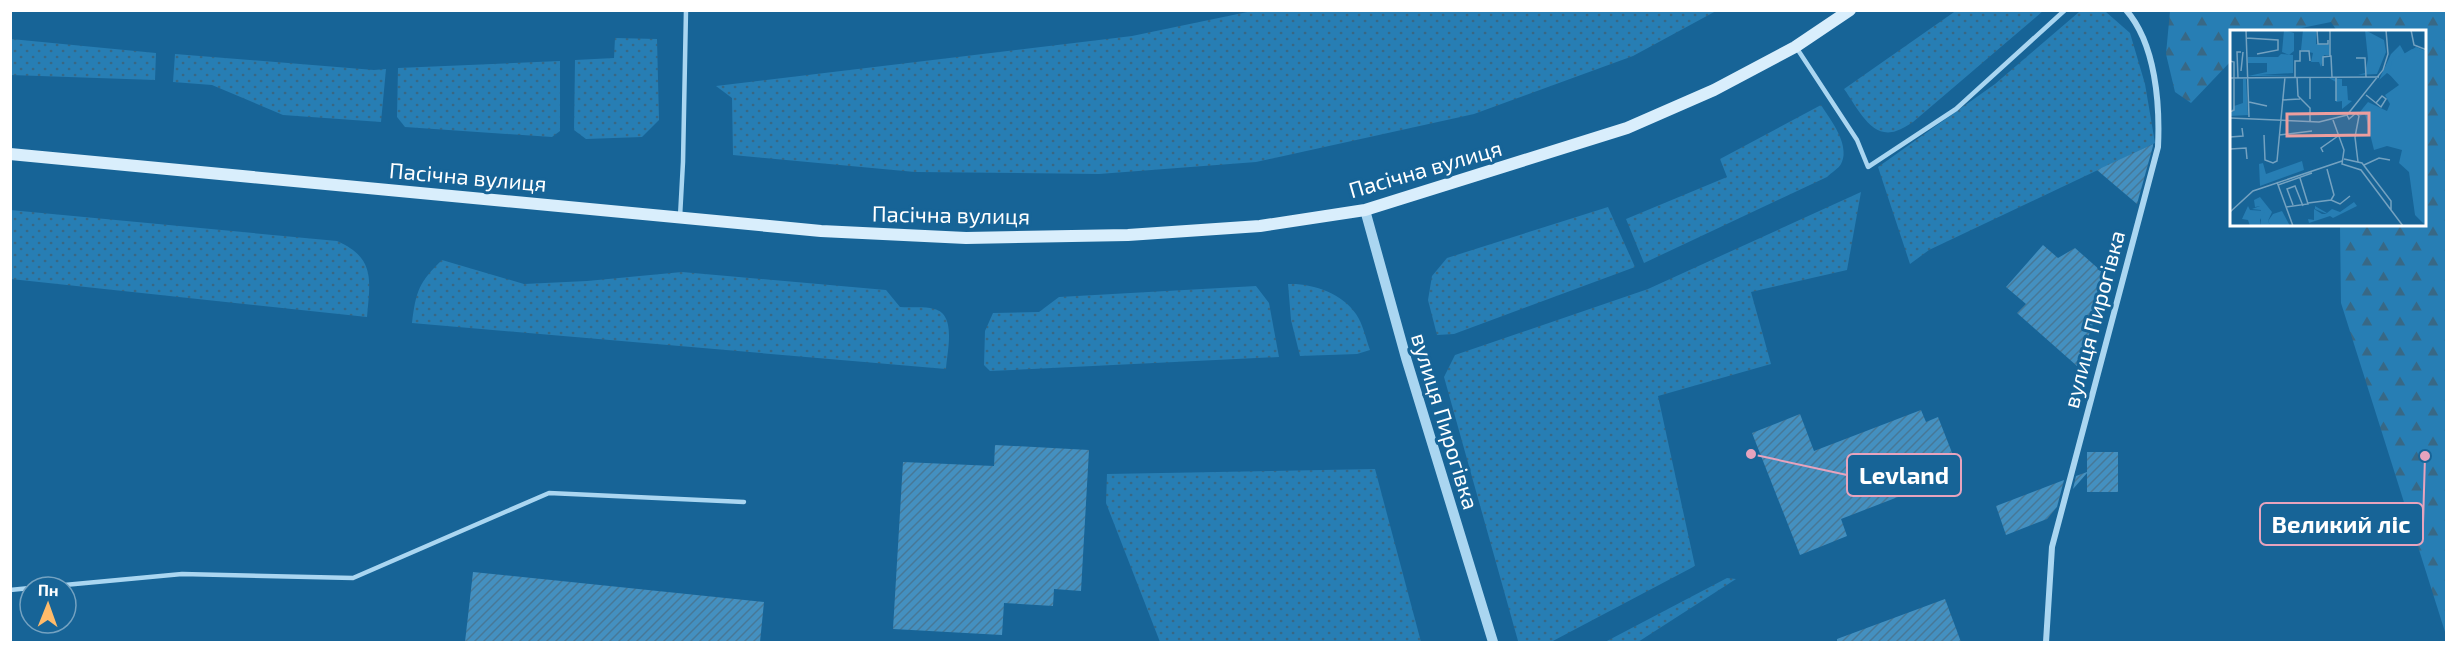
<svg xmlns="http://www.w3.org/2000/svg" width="2457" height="653" font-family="'Exo 2',sans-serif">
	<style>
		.green { fill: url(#green-dots) }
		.forest { fill: url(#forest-firs) }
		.building { fill: url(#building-hatch) }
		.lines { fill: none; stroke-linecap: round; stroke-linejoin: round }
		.service { stroke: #aad6f1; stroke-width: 4.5 }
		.minor { stroke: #aad6f1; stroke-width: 6 }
		.tertiary { stroke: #aad6f1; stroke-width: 10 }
		.secondary { stroke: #d9eefc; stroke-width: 12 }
		.labels { text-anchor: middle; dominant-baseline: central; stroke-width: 6; stroke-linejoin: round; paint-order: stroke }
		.street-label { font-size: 22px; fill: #fff; stroke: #176497 }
		.inset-road { fill: none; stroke: #74a2c1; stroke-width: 1.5 }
		.view { fill: #ed9e9e; fill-opacity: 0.15; stroke: #ed9e9e; stroke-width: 3 }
		.inset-edge { fill: none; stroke: #fff; stroke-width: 3 }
		.leader { fill: none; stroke: #e7a3bd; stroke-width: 2 }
		.callout-dot { fill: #e7a3bd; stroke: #176497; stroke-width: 2 }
		.callout { fill: #176497; stroke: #e7a3bd; stroke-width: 2 }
		.callout-label { font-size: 24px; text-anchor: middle; font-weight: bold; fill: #fff }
	</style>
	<defs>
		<pattern id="green-dots" width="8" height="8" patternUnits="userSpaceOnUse" patternTransform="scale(1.5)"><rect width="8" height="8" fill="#277eb4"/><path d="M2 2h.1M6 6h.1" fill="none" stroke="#386885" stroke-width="1.8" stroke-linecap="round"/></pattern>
		<pattern id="forest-firs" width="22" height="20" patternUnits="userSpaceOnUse" patternTransform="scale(1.5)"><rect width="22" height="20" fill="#277eb4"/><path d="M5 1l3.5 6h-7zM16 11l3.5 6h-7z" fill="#386885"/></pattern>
		<pattern id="building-hatch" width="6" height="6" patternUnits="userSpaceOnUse" patternTransform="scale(1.5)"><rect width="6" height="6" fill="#4490c0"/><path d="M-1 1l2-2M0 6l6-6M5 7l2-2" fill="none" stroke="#477897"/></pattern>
	</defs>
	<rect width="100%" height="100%" fill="#176497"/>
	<g class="green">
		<polygon points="1257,10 1716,11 1633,56 1474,114 1256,162 1099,174 915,172 733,155 732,98 716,86 1132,36"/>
		<path d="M 1957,10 L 2043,11 L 1913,122 C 1908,125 1902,129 1896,131 C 1871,140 1856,105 1844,89 Z"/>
		<polygon points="2079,12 2106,12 2130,33 2145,84 2155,143 1929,250 1910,264 1878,167 1995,84"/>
		<polygon points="615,38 657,39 659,120 642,137 586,139 574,130 575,60 614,58"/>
		<polygon points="11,39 156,53 155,80 11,75"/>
		<polygon points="175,54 374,70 386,69 381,122 283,115 212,85 173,82"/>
		<polygon points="560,61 560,131 552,137 405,127 397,117 398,68"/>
		<path d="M 1821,105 C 1830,119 1851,145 1841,164 C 1839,168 1831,173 1827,177 L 1644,263 L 1626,219 L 1727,177 L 1720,159 Z"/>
		<polygon points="1861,192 1847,270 1751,292 1771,364 1658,396 1695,566 1551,642 1518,641 1444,377 1455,355 1648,289"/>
		<polygon points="1608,207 1635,267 1454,334 1437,335 1428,300 1432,276 1447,258"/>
		<path d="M 10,210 L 337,241 C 376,258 370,281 367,317 L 11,279 Z"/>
		<path d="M 442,260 L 524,284 L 587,281 L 682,272 L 886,290 L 900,307 C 911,308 924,306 934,309 C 957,314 947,352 946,369 L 412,323 C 416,291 419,282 442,260 Z"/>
		<path d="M 1288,284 C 1312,283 1342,293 1356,314 C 1363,324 1366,339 1370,350 L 1357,354 L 1300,356 L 1291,320 Z"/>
		<polygon points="1256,286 1269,303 1279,357 990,371 984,365 985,331 993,313 1039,312 1059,297"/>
		<polygon points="1375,469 1421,642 1160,642 1106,503 1107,474"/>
		<polygon points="1727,578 1736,579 1638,642 1605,642"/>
	</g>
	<polygon class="forest" points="2170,11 2446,11 2446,635 2341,303 2340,225 2426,225 2426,32 2337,31 2331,22 2287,31 2232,32 2232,60 2191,103 2175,92 2166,54"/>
	<g class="building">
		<polygon points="2153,144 2153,146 2137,204 2097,170"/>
		<polygon points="2043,245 2058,258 2075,248 2110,279 2077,366 2017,313 2026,304 2006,287"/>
		<polygon points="1921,410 1926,422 1938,417 1960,473 1841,519 1847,536 1800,555 1752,433 1800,414 1814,451"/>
		<polygon points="995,445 1089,450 1081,591 1054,589 1053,606 1004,603 1002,635 893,629 903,462 994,466"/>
		<polygon points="2087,452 2118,452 2118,492 2087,492 2087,473 2073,489 2076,476 2087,472"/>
		<polygon points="2064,480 2057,507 2047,519 2006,535 1996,506"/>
		<polygon points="473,572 764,602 760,642 465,642"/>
		<polygon points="1945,599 1961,642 1837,642 1837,639"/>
	</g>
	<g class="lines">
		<g class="service">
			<polyline points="1796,47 1857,140 1868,167 1956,109 2065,10"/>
			<polyline points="680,217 683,162 686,10"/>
			<polyline points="43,587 182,574 353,578 549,493 744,502"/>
			<polyline points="10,590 30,588"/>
		</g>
		<path class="minor" d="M 2046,642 L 2052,547 L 2158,147 C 2160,105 2156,44 2126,10"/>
		<polyline class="tertiary" points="1365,210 1406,358 1493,642"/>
		<polyline class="secondary" points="10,154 821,231 966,238 1128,235 1260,226 1365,210 1627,128 1714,90 1795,47 1850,10"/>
	</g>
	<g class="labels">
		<g class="street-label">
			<text transform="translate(1425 168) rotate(-16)">Пасічна вулиця</text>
			<text transform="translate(468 176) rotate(5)">Пасічна вулиця</text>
			<text transform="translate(951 214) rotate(1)">Пасічна вулиця</text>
			<text transform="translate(2093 319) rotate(-75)">вулиця Пирогівка</text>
			<text transform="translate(1446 421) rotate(73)">вулиця Пирогівка</text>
		</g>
	</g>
	<g transform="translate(2230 30)">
		<rect width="196" height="196" fill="#176497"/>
		<path d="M 73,0 L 86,0 L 86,14 L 99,15 L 100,25 L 94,25 L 91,37 L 89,32 L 81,32 L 83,23 L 71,20 ZM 135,0 L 154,10 L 156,22 L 147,44 L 128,45 L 135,43 L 138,29 ZM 170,15 L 175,24 L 186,17 L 196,21 L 196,69 L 157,43 L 149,50 L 161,24 ZM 51,24 L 63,25 L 63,43 L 28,45 L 64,46 L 18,46 L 37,42 L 37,33 L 18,33 L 18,27 L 48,27 ZM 99,48 L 112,49 L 112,56 L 117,56 L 118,70 L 122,71 L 112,79 L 112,71 L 106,72 L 106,52 ZM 13,49 L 16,49 L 18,85 L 0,86 L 4,76 L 13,73 ZM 72,131 L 74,140 L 30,156 L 29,134 L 33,133 L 36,144 ZM 30,167 L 42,182 L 38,191 L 41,196 L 31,196 L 31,180 L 22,179 L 30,176 L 25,177 L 24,170 ZM 124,172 L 127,176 L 103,188 L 100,186 L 79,193 L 78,189 L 84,190 L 84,179 L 92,184 L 97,184 L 85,179 L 85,176 L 97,183 L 102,179 L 110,182 Z" fill="#277eb4"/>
		<path d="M 182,19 L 196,23 L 196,196 L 185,185 L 179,142 L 169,133 L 172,120 L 157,116 L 144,120 L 135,84 L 130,86 L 129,83 L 138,72 L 157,81 L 160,74 L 155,65 L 169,55 L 159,44 L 162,31 ZM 18,176 L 20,180 L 35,181 L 30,190 L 31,196 L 20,196 L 18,190 L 12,189 Z" fill="#277eb4"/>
		<path d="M 54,0 L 64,3 L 64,21 L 59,25 L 52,22 ZM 52,181 L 60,196 L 41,196 L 38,191 L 43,184 Z" fill="#277eb4"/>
		<path class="inset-road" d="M 16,0 L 19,87M 87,0 L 88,14 L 98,14 L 98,10M 100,0 L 100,26M 181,0 L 184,15 L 197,20M 16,8 L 48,10 L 48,20 L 27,24M 126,28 L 135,28 L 136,47M 0,31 L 4,32 L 4,48M 93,36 L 93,27 L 101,26 L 102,47M 11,41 L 13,22M 65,47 L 65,31 L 70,31 L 70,21 L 79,21 L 80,31M 67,47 L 68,66 L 80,78 L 80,91M 80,47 L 80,69M 106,47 L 106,71M 0,48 L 149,47M 8,48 L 7,22 L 11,22M 136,65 L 151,77 L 156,69 L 152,66 L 146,73M 52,70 L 70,69M 19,72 L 37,76M 0,82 L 4,80 L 4,48M 117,85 L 119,89 L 126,83 L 129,86 L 125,107 L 128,132M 0,88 L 89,92 L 117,85 L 153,40 L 158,24 L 156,0M 103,90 L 114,120 L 112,134 L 131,140 L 173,196M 34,105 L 35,130 L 43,133 L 47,131 L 55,47M 49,105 L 82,101M 0,107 L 13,106 L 12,98M 0,119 L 16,118 L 17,129M 93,122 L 91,118 L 108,106M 114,129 L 132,133 L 161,171 L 161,180M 134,135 L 149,128 L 160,130M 47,152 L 63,196M 48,155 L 82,143M 101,170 L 110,174 L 120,166M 78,173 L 101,170 L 104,165 L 97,139M 63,175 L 57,159 L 65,156 L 73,176M 56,177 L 78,174 L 70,148M 0,182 L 23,161 L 112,131"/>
		<path class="view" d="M 139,83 L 139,105 L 57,106 L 57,84 Z"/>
		<rect width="196" height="196" class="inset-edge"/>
	</g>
	<path class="leader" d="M1751 454L1847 475M2425 456L2423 524"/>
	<g class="callout-dot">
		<circle cx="1751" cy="454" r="6"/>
		<circle cx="2425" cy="456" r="6"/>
	</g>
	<g class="callout">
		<rect x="1847" y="454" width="114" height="42" rx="6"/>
		<rect x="2260" y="503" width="163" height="42" rx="6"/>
	</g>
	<g class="callout-label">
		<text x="1904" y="484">Levland</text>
		<text x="2341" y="533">Великий ліс</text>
	</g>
	<rect width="2457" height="653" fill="none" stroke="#ffffff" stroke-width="24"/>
	<g transform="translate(48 605) rotate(1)"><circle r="28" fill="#176497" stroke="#74a2c1" stroke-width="1.5"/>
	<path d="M0-4.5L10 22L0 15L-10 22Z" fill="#ffbb6a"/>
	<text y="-9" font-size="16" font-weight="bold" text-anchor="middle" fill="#ffffff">Пн</text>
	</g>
</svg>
